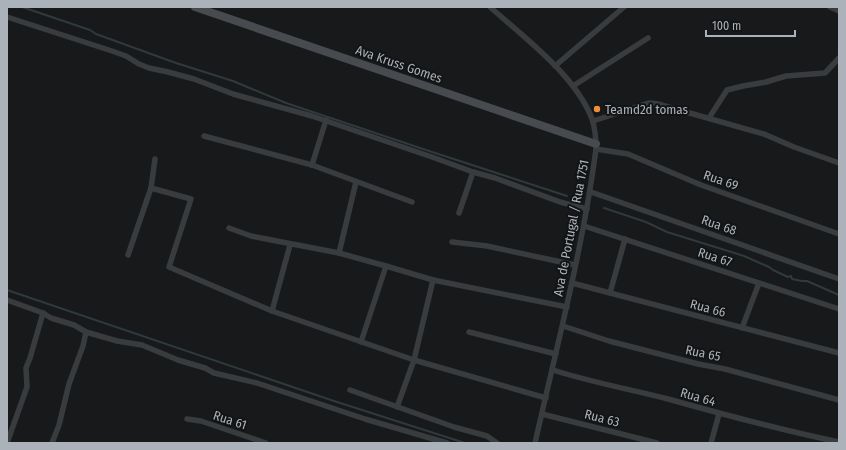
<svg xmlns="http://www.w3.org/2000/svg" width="846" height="450" font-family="'Fira Sans Condensed',sans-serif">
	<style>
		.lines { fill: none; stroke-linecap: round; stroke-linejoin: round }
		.stream { stroke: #2e3a3e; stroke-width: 2 }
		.street { stroke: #393c3f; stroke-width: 5.5 }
		.secondary { stroke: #474b4f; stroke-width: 8 }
		.poi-dot { fill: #ee8e3d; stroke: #131415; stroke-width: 1.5 }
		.labels { text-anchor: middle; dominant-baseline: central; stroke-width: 4; stroke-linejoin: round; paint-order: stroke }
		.street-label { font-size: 13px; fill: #abb2ba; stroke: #131415 }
		.poi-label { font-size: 13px; fill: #abb2ba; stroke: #131415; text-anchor: start }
	</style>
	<rect width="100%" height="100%" fill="#18191a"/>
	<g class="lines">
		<g class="stream">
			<polyline points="22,7 90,30 96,34 176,63 233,81 286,103 426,150 567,196"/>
			<polyline points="604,208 646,222 667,232 744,256 769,267 773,270 788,277 791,276 792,279 802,281 807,281 839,295"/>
			<polyline points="7,290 334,401 465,443"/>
		</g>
		<g class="street">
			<path d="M 490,7 C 524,37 576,76 592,119 C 595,128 596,140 596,149 C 583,248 557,345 535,443"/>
			<polyline points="830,7 839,11"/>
			<polyline points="7,17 112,51 126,56 139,64 149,68 168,72 194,79 233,94 312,116 432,157 473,172 495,178 560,202 587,209"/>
			<polyline points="555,66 624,7"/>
			<polyline points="573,86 648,38"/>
			<polyline points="709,118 727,90 743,86 766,82 786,76 825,73 839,58"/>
			<polyline points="593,121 642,105 650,103 658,104 764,134 794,147 839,163"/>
			<polyline points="204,136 312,165 412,202"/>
			<polyline points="596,149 628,154 701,185 839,234"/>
			<polyline points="312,165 326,120"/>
			<polyline points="151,188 191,199 169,267 272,311 414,360 546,398"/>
			<polyline points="591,192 839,279"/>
			<polyline points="459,213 473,172"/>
			<polyline points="584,226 839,309"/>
			<polyline points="229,228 251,236 339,253 386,266 433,280 567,307"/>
			<polyline points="452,242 487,246 575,265"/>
			<polyline points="339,253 356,182"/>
			<polyline points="128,255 151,188 155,159"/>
			<polyline points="572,283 839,353"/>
			<polyline points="610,293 625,239"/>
			<polyline points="7,300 43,313 51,318 74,325 86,332 117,341 142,345 178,360 205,368 214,373 257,383 365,419 447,443"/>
			<polyline points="272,311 290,245"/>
			<polyline points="563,326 609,341 698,364 725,369 839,400"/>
			<polyline points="742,328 759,283"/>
			<polyline points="469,332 556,354"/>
			<polyline points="361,342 386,266"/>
			<path d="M 553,370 C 590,382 629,389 668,399 C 725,415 781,430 839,442"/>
			<polyline points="350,390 454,427 487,436 497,443"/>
			<polyline points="397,407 414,360 433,280"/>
			<polyline points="542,414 657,443"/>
			<polyline points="187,419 201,421 266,443"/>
			<polyline points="7,443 27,387 26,368 30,358 43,313"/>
			<polyline points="52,443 59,425 69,384 83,346 86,332"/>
			<polyline points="711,443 719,414"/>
		</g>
		<polyline class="secondary" points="195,7 596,144"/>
	</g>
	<circle class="poi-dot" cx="597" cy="109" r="4"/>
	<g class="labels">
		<g class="street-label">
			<text transform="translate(399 64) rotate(19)">Ava Kruss Gomes</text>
			<text transform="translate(721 180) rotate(19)">Rua 69</text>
			<text transform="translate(719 225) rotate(19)">Rua 68</text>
			<text transform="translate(571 228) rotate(-79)">Ava de Portugal / Rua 1751</text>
			<text transform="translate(715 257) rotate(18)">Rua 67</text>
			<text transform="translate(708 308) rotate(15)">Rua 66</text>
			<text transform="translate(703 353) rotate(12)">Rua 65</text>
			<text transform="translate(698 397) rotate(16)">Rua 64</text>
			<text transform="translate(602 418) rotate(14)">Rua 63</text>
			<text transform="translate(230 420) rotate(18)">Rua 61</text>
		</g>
		<g class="poi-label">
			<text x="605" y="109">Teamd2d tomas</text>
		</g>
	</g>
	<rect width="846" height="450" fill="none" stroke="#abb2ba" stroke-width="16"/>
	<path d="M706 30v6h89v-6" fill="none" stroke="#abb2ba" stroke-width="2"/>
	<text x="712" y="30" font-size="12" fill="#abb2ba" stroke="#131415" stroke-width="3" paint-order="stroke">100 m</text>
</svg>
